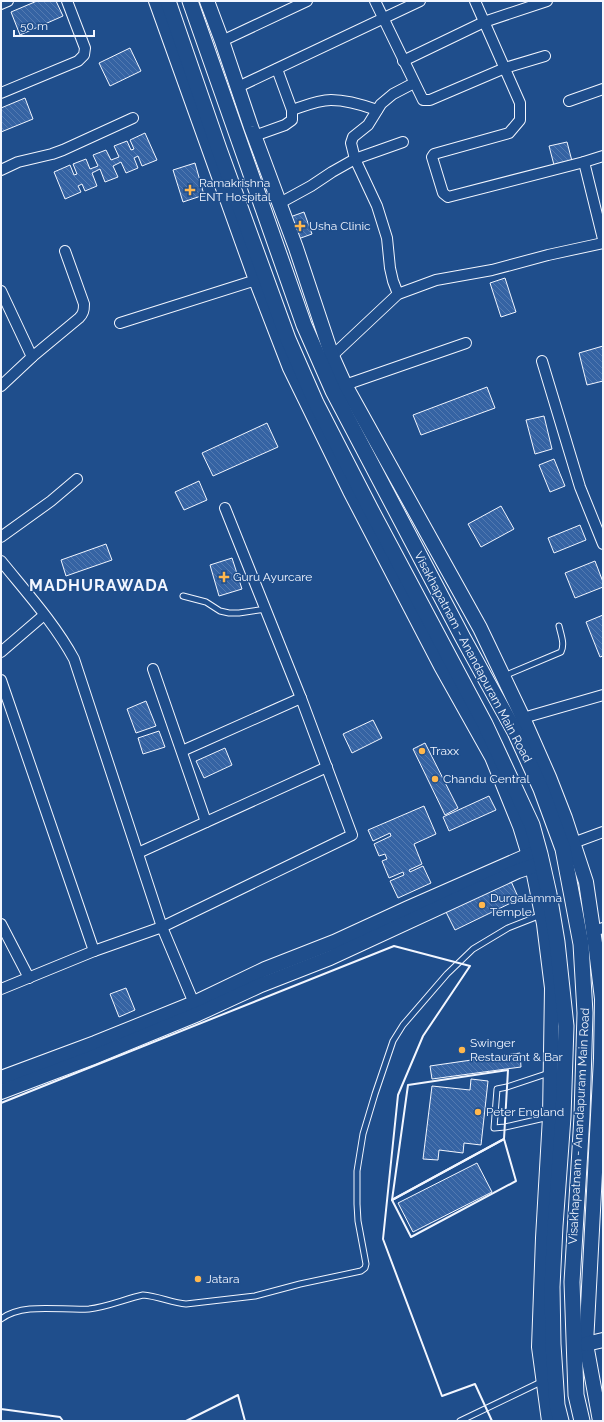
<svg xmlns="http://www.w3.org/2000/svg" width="604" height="1422" font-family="Raleway,sans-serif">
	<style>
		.building { fill: url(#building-back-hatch); stroke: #f2f6ff }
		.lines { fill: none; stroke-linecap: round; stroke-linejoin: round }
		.lane-casing { stroke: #f2f6ff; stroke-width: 7 }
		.street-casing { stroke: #f2f6ff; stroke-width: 12 }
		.secondary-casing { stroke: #f2f6ff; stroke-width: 16 }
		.primary-casing { stroke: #f2f6ff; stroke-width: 17 }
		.lane { stroke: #1f4e8c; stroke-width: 5 }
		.street { stroke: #1f4e8c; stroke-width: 10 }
		.secondary { stroke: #1f4e8c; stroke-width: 14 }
		.primary { stroke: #1f4e8c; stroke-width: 15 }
		.wall { stroke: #f2f6ff; stroke-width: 2 }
		.poi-dot { fill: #ffb74d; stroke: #1f4e8c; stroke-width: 1.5 }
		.labels { text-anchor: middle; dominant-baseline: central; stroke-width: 3; stroke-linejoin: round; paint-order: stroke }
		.poi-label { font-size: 12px; fill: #f2f6ff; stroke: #1f4e8c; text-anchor: start }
		.street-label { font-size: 12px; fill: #f2f6ff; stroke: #1f4e8c }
		.district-label { font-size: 16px; font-weight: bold; letter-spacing: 1px; fill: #f2f6ff; stroke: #1f4e8c }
	</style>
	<defs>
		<pattern id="building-back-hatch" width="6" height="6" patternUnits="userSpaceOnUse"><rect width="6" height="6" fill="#3563a3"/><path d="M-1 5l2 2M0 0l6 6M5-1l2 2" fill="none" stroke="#537ab1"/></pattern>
	</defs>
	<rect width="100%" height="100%" fill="#1f4e8c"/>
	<g class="building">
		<polygon points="37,1 56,1 63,16 20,35 11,12"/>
		<polygon points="130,48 141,71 110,86 99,63"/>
		<polygon points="25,98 33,119 1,132 1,108"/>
		<polygon points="145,133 157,160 142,166 138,156 134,158 138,168 126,173 121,162 113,166 118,177 105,182 100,169 92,173 97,186 85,191 82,184 78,186 81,192 65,199 54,172 70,165 74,175 77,174 73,164 86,159 90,169 98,166 93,155 106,150 111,160 119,157 114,146 127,141 131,150 134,149 130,140"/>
		<polygon points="567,142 572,161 554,165 549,146"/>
		<polygon points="195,163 204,195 183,202 173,170"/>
		<polygon points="304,212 312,234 298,239 290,217"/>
		<polygon points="505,278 516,312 501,317 490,283"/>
		<polygon points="603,346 603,381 587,385 579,353"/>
		<polygon points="487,387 495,408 421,435 413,415"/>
		<polygon points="544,416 552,449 535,454 526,420"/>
		<polygon points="267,423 278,447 213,476 202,453"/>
		<polygon points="554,459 565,486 550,492 539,465"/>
		<polygon points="199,481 207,500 184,510 175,492"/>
		<polygon points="501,506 514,529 481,547 468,524"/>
		<polygon points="580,525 586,540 554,553 548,538"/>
		<polygon points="106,544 112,560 66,576 61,560"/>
		<polygon points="232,558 242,589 219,596 210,565"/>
		<polygon points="595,561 603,582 603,587 575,598 565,573"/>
		<polygon points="603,615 603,656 600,657 586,622"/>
		<polygon points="146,701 156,726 136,733 127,709"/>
		<polygon points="373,720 382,738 352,753 343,734"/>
		<polygon points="159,731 165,747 143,754 138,738"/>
		<polygon points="425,743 458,808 445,815 413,749"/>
		<polygon points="225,748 232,765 204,778 196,761"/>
		<polygon points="489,796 496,810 449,831 443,817"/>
		<polygon points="424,806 436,834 414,844 422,864 409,870 410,872 423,866 431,883 398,898 390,881 404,875 403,872 389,878 382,861 387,859 385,854 379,856 374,844 391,836 390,833 373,841 368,830"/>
		<polygon points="510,879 519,899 455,930 445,910"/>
		<polygon points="126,988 135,1010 119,1017 110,994"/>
		<polygon points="520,1053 521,1067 432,1079 430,1066"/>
		<polygon points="471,1079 488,1081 481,1145 464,1143 463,1153 439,1150 438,1160 423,1159 432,1086 470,1090"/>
		<polygon points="477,1163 492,1192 413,1232 398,1203"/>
	</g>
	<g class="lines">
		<g class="lane-casing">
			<g id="lane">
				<polyline points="183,596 206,602 220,611 229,613 239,613 266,609"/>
				<path d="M 504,676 L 561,652 C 565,644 561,635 559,626"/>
				<polyline points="549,1117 505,1127 494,1128 497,1089 507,1087 549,1073"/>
				<path d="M 1,1319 C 24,1302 62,1311 89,1309 C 107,1307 125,1299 143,1295 C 158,1296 172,1303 186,1304 L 255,1296 L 300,1284 L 361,1271 L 365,1268 L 366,1264 L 358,1221 L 357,1204 L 357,1171 L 363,1134 L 375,1094 L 393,1041 L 403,1025 L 447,974 L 473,949 L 508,928 L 541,915"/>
				<polyline points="460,1421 543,1381"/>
			</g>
		</g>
		<g class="street-casing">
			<g id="street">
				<polyline points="375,1 423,100 430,100 505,68 545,56"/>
				<polyline points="475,1 520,103 520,120 509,133 434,154 432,157 443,193 448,197 584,162"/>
				<polyline points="1,4 8,1"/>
				<polyline points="222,41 307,1"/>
				<polyline points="403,61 484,22 547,1"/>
				<polyline points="238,87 420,1"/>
				<polyline points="1,93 78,61 84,55 85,48 67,1"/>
				<polyline points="569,101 603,89"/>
				<path d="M 292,110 C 304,106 318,100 331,100 C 346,100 363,105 377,110"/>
				<polyline points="254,136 285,125 292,120 292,110 277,69"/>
				<polyline points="603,156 584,162 603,239"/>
				<polyline points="1,170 18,162 52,154 63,150 133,118"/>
				<polyline points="280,203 311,186 332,172 355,159 403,142"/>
				<polyline points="1,291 32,357 1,386"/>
				<polyline points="398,294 393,281 390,268 387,238 377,206 355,159 351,143 353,137 368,125 381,104 393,94 414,83"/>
				<polyline points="120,323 256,280"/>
				<polyline points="332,356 398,294 436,280 492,270 548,255 603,243"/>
				<path d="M 32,357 L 79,318 C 83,314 84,311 84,304 L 65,251"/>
				<polyline points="542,361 580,487 603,544"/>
				<polyline points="345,385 466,343"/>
				<polyline points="1,537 51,501 77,479"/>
				<path d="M 1,561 C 27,593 55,624 74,659 L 162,927 L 352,835 L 301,698 L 225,508"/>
				<polyline points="1,652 44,615"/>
				<polyline points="153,669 206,822"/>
				<polyline points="1,680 94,951 162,927 196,1008"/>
				<polyline points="523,718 603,695"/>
				<polyline points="182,751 301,698"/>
				<polyline points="573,843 603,832"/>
				<polyline points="138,853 327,767"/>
				<polyline points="1,924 29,978"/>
				<polyline points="593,931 603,928"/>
				<polyline points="1,989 94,951"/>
			</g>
		</g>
		<g class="secondary-casing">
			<g id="secondary">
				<polyline points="156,1 256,280 290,368 350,491 441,666 492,757 520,826 532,865 544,924 552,988 550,1117 543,1238 539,1347 549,1421"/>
				<polyline points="207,1 222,41 251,127 296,248 332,356 345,385 480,628 523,718 549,777 565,818 586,882 596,950 602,999 601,1058 586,1344 600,1421"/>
				<polyline points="1,1078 95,1043 194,1003 265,969 334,942 408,908 529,855 537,854"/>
				<polyline points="1,1092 91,1058 198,1014 261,985 330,958 518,871 542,863"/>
				<polyline points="586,1344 603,1340"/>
			</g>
		</g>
		<g class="primary-casing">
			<g id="primary">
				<polyline points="168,1 219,149 288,339 316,403 370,508 485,724 532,825 540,854 549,894 557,942 566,1026 563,1117 555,1226 552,1287 553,1344 557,1405 561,1421"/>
				<polyline points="190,1 304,325 333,391 463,638 515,732 541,789 563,849 581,944 585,1013 582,1116 572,1282 576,1395 582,1421"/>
			</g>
		</g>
		<use href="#lane" class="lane"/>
		<use href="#street" class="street"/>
		<use href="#secondary" class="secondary"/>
		<use href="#primary" class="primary"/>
		<g class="wall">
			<polygon points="508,1070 504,1139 392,1200 408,1085"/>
			<polyline points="1,1103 394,946 470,966 423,1036 398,1095 383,1239 442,1396 475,1384 492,1421"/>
			<polygon points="504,1139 516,1181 411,1237 392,1200"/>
			<polyline points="1,1409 60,1417 63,1421"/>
			<polyline points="186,1421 238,1395 245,1421"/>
		</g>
	</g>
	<g class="poi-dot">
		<path d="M188 184h4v4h4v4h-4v4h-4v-4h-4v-4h4z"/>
		<path d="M298 220h4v4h4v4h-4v4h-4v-4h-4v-4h4z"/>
		<path d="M222 571h4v4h4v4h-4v4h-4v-4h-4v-4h4z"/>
		<circle cx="422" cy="751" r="4"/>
		<circle cx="435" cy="779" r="4"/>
		<circle cx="482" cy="905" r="4"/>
		<circle cx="462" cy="1050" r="4"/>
		<circle cx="478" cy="1112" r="4"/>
		<circle cx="198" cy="1279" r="4"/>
	</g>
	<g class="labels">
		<g class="poi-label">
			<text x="199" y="183">Ramakrishna<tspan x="199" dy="14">ENT Hospital</tspan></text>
			<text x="309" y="226">Usha Clinic</text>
			<text x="233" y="577">Guru Ayurcare</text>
			<text x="430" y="751">Traxx</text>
			<text x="443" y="779">Chandu Central</text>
			<text x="490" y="898">Durgalamma<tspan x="490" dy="14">Temple</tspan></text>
			<text x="470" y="1043">Swinger<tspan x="470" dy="14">Restaurant &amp; Bar</tspan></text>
			<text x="486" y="1112">Peter England</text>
			<text x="206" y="1279">Jatara</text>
		</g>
		<g class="street-label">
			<text transform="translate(473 657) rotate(62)">Visakhapatnam - Anandapuram Main Road</text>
			<text transform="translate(579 1126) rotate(-87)">Visakhapatnam - Anandapuram Main Road</text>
		</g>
		<g class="district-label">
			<text x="99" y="585">MADHURAWADA</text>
		</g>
	</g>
	<rect width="604" height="1422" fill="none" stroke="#f2f6ff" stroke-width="4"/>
	<path d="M14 30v6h80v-6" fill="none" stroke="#f2f6ff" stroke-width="2"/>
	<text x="20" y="30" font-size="12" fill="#f2f6ff" stroke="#1f4e8c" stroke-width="3" paint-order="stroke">50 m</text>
</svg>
